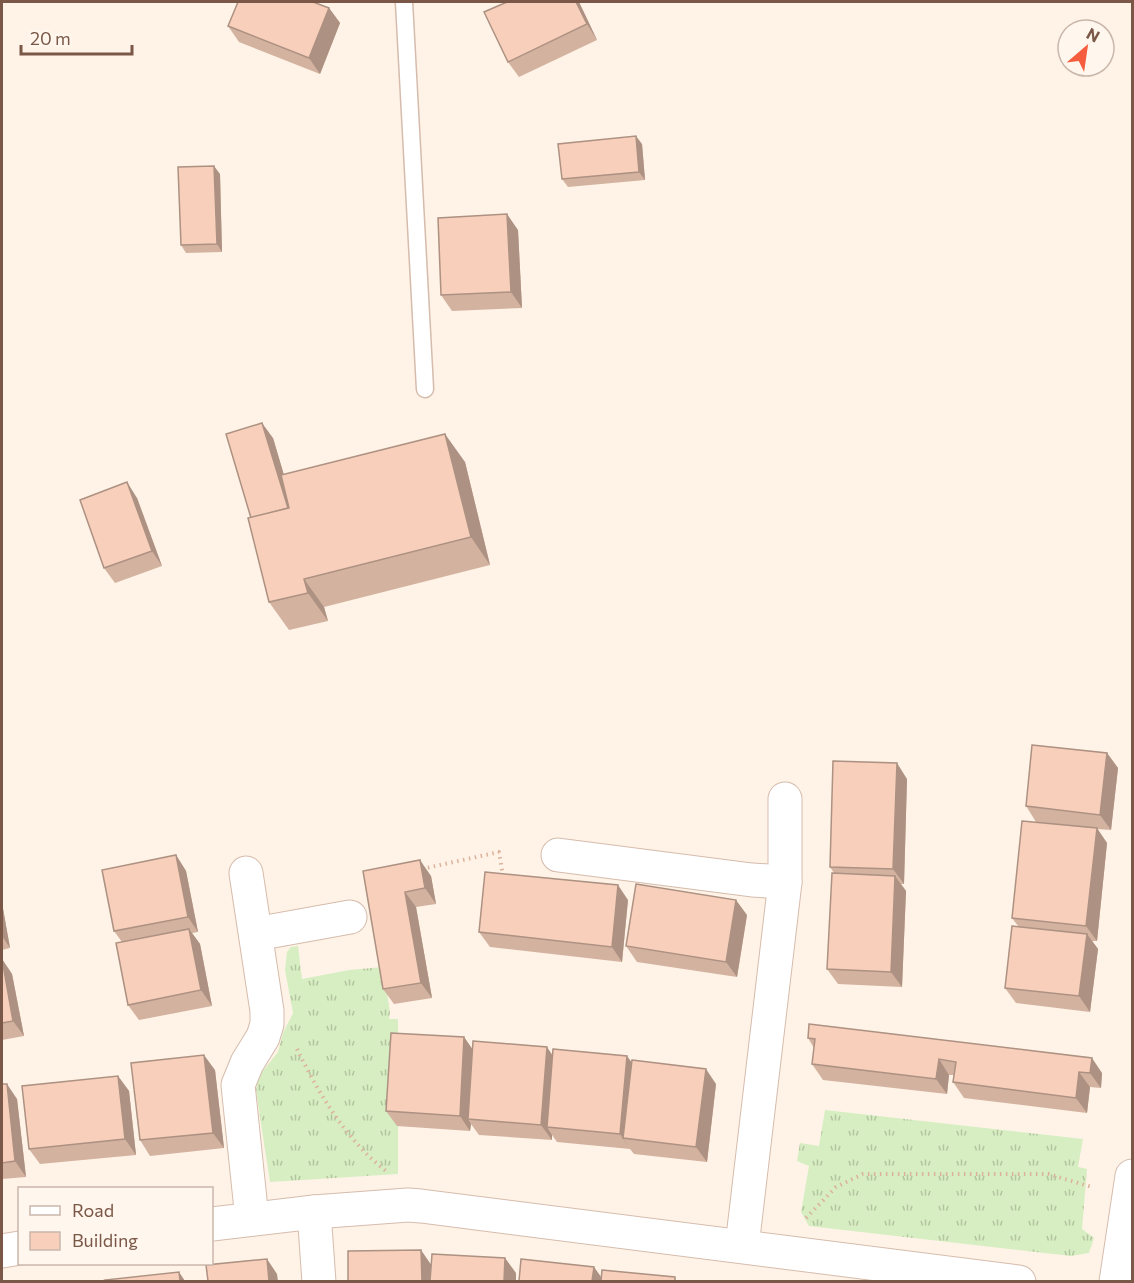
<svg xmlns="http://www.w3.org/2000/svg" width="1134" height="1283" font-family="Commissioner,sans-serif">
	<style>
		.grass { fill: url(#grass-tufts) }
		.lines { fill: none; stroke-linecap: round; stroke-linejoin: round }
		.lane-casing { stroke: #d5bcad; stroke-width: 19 }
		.street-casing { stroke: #d5bcad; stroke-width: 35 }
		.path { stroke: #ddb29c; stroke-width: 4; stroke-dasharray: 1.5 4.5; stroke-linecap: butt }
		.lane { stroke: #fff; stroke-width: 16 }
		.street { stroke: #fff; stroke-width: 33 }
		.wall { fill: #d4b2a0 }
		.shaded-wall { fill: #ad9182 }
		.building { fill: #f7cfba; stroke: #ad9182; stroke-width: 1.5 }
	</style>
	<defs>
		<pattern id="grass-tufts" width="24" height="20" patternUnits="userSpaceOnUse" patternTransform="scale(1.5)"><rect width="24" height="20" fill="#d6eec2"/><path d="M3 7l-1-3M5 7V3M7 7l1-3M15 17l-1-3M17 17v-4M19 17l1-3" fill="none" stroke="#b3c49f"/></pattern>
	</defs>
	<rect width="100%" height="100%" fill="#fef3e6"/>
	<g class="grass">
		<polygon points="298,946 302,979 349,970 383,967 390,1012 389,1019 398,1019 398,1174 270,1182 256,1091 258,1077 278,1052 283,1033 293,1013 285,970 287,952 291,947"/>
		<polygon points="825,1110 1083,1139 1078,1167 1087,1169 1082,1229 1094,1238 1089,1253 1071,1256 809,1226 801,1212 809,1166 797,1161 800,1143 819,1146"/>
	</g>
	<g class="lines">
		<g class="lane-casing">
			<polyline id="lane" points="404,2 425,389"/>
		</g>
		<g class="street-casing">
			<g id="street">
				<polyline points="558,855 752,880 785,882"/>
				<polyline points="246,873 267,1011 267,1024 263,1037 247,1063 238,1085 252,1219"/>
				<polyline points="256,934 350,917"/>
				<polyline points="314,1212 319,1282"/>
				<polyline points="212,1224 314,1212 408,1205 421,1206 1019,1282"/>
				<polyline points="742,1246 785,882 785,799"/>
				<polyline points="2,1251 20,1248"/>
				<polyline points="1116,1282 1132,1176"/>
			</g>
		</g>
		<g class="path">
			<polyline points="422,869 499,852 503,876"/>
			<path d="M 297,1049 C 319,1094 346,1140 386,1171"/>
			<polyline points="806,1218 836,1187 863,1174 1048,1174 1092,1187"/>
		</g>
		<use href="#lane" class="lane"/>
		<use href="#street" class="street"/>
	</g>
	<g class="wall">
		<polygon points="579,2 597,40 519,77 508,62"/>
		<polygon points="329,8 340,23 320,74 239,42 228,26"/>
		<polygon points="642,144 645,180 568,187 562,179"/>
		<polygon points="220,174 222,252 186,253 181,245"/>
		<polygon points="518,230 522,308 452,311 441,295"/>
		<polygon points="273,438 284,475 465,462 490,565 324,607 328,621 289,630 269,602"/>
		<polygon points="137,498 162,566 115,583 104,568"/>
		<polygon points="1107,753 1118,768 1111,830 1097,829 1107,843 1097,941 1092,941 1098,949 1090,1012 1016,1003 1005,988 1018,926 1012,918 1071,826 1036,822 1026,806"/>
		<polygon points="907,779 904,884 901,884 906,891 902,987 838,984 827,969 834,873 830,867"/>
		<polygon points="176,855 186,871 198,932 192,933 200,944 212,1006 139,1020 128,1005 122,942 114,931"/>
		<polygon points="363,871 431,876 436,904 416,907 432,998 394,1004 383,989"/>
		<polygon points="628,900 622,962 490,947 479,932"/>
		<polygon points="2,903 10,948 2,950"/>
		<polygon points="747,915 737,977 637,962 626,946"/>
		<polygon points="2,959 12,974 24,1036 2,1040"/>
		<polygon points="464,1037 473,1050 553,1055 632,1063 716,1084 707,1162 634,1154 630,1149 557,1142 552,1135 552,1140 479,1135 471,1124 470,1131 397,1126 386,1111"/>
		<polygon points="808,1038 1102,1073 1101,1088 1090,1087 1087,1113 964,1098 953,1082 954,1075 949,1075 947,1094 823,1080 812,1064 814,1048"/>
		<polygon points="215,1070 224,1148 150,1156 140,1140"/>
		<polygon points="118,1076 129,1091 136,1155 40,1164 29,1149"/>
		<polygon points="2,1084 17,1099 26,1177 2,1179"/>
	</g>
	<g class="shaded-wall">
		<polygon points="576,2 579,2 597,40 587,24"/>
		<polygon points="329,8 340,23 320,74 309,58"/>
		<polygon points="636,136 642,144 645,180 639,172"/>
		<polygon points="214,166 220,174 222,252 217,244"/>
		<polygon points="507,214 518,230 522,308 511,292"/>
		<polygon points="262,423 273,438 301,533 291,518"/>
		<polygon points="445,434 465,462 490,565 471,537"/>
		<polygon points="127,482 137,498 162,566 152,551"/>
		<polygon points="304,579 324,607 328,621 308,593"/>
		<polygon points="1107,753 1118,768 1111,830 1100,815"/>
		<polygon points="897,763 907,779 904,884 893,869"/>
		<polygon points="1097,828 1107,843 1097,941 1086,926"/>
		<polygon points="176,855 186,871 198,932 188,917"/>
		<polygon points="420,860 431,876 436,904 425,888"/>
		<polygon points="895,876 906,891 902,987 891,972"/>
		<polygon points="618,885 628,900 622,962 612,947"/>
		<polygon points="405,892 416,907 432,998 421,983"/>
		<polygon points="736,900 747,915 737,977 726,962"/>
		<polygon points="2,903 10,948 2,936"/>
		<polygon points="189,929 200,944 212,1006 201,990"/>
		<polygon points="1087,934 1098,949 1090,1012 1079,996"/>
		<polygon points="2,959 12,974 24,1036 13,1021"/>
		<polygon points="464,1037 475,1053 468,1119 471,1124 470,1131 460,1116"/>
		<polygon points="547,1047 557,1062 547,1127 552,1135 552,1140 541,1125"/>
		<polygon points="204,1055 215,1070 224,1148 213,1133"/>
		<polygon points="627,1056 638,1071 623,1138 630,1149 620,1134"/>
		<polygon points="1092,1058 1102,1073 1101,1088 1090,1073"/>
		<polygon points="939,1059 949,1075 947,1094 936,1079"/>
		<polygon points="706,1069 716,1084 707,1162 696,1147"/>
		<polygon points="1079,1072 1090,1087 1087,1113 1076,1098"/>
		<polygon points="118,1076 129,1091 136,1155 125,1139"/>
		<polygon points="7,1084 17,1099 26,1177 15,1161"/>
		<polygon points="421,1250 432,1266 432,1281 422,1281"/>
		<polygon points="505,1258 516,1273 516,1281 504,1281"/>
		<polygon points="267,1259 277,1274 278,1281 269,1281"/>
		<polygon points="594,1267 604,1281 592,1281"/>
		<polygon points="179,1272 185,1281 180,1281"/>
	</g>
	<g class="building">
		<polygon points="238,2 313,2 329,8 309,58 228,26"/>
		<polygon points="507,2 576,2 587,24 508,62 484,12"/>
		<polygon points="636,136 639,172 562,179 558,144"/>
		<polygon points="214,166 217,244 181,245 178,167"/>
		<polygon points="507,214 511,292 441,295 438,218"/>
		<polygon points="262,423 288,508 251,518 226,434"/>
		<polygon points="445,434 471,537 304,579 308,593 269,602 248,518 289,508 281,475"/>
		<polygon points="127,482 152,551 104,568 80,500"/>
		<polygon points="1032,745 1107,753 1100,815 1026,806"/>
		<polygon points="833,761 897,763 893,869 830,867"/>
		<polygon points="1022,821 1097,828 1086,926 1012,918"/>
		<polygon points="176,855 188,917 114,931 102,870"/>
		<polygon points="420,860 425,888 405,892 421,983 383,989 363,871"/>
		<polygon points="485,872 618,885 612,947 479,932"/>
		<polygon points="832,873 895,876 891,972 827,969"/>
		<polygon points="636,884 736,900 726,962 626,946"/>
		<polygon points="1012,926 1087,934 1079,996 1005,988"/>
		<polygon points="189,929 201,990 128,1005 116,943"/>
		<polygon points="2,959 13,1021 2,1023"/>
		<polygon points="809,1024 1092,1058 1090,1073 1079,1072 1076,1098 953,1082 956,1062 939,1059 936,1079 812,1064 815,1039 808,1038"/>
		<polygon points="391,1033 464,1037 460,1116 386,1111"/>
		<polygon points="473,1041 547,1047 541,1125 468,1119"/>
		<polygon points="553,1049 627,1056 620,1134 547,1127"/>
		<polygon points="204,1055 213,1133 140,1140 131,1063"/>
		<polygon points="632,1060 706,1069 696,1147 623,1138"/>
		<polygon points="118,1076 125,1139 29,1149 22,1086"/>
		<polygon points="2,1084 7,1084 15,1161 2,1163"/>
		<polygon points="421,1250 422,1281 348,1281 348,1251"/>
		<polygon points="432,1254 505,1258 504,1281 430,1281"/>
		<polygon points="267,1259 269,1281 208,1281 206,1265"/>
		<polygon points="521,1259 594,1267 592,1281 519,1281"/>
		<polygon points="602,1270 675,1277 675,1281 601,1281"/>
		<polygon points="179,1272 180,1281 106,1281 105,1280"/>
	</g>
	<rect width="1134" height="1283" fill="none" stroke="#7b5747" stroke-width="6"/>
	<rect x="18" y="1187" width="195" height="78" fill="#fff7ee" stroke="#cab7ab" stroke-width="1.5"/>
	<rect x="30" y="1206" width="30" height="9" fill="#ffffff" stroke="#cab7ab" stroke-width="1.5"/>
	<text x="72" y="1217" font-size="18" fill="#7b5747">Road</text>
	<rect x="30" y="1232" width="30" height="18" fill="#f7cfba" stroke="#cab7ab" stroke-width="1.5"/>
	<text x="72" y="1247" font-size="18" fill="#7b5747">Building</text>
	<g transform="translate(1086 48) rotate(29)"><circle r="28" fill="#fff7ee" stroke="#cab7ab" stroke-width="1.5"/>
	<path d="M0-4.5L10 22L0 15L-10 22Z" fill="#f55d3e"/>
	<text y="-9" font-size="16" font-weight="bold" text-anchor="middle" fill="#7b5747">N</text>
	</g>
	<path d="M21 45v9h111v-9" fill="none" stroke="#7b5747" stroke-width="3"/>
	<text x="30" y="45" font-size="18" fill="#7b5747" stroke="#fff7ee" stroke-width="4.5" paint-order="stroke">20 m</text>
</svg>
